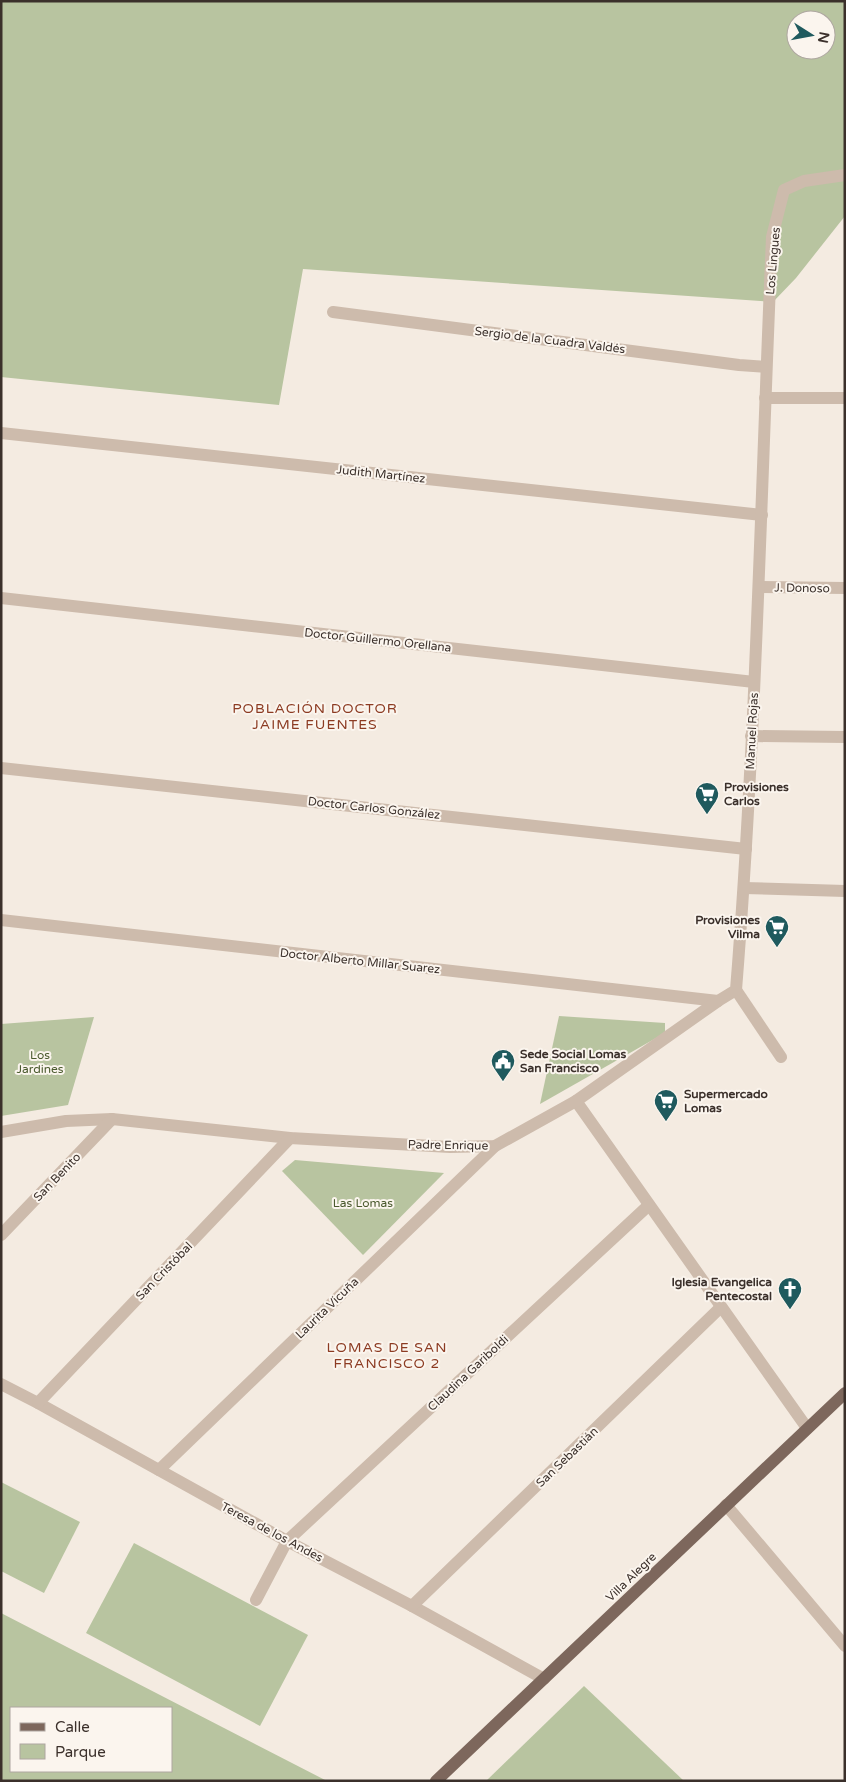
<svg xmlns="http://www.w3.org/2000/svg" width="846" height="1782" font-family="'Varela Round',sans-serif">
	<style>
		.green { fill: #b8c4a0; fill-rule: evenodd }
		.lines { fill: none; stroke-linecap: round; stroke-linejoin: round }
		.minor { stroke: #cdbbac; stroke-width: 12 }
		.major { stroke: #7d675c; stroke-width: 12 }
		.labels { text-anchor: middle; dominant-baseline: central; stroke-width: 4; stroke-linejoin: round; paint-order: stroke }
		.street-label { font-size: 12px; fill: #3b302b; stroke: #fbf5ee }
		.poi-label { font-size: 12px; font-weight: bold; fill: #3b302b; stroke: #fbf5ee; text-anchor: start }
		.park-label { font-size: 12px; fill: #4a5a2e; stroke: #fbf5ee }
		.neighbourhood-label { font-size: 14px; letter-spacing: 1px; fill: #8c3b22; stroke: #fbf5ee }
	</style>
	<rect width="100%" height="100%" fill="#f4ebe1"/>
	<g class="green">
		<path d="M 1,1 L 845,1 L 845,216 L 796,278 L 773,302 L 303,269 L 279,405 L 1,377 ZM 796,20 L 826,20 L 826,50 L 796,50 Z"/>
		<polygon points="559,1016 665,1023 665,1033 540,1104"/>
		<polygon points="94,1017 68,1105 1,1116 1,1024"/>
		<polygon points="295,1160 444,1173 363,1255 282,1171"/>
		<polygon points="1,1482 80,1522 44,1593 1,1571"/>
		<polygon points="134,1543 308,1635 260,1726 86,1633"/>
		<path d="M 1,1613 L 327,1781 L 1,1781 ZM 11,1708 L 171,1708 L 171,1771 L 11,1771 Z"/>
		<polygon points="584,1686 684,1781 486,1781"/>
	</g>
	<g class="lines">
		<g class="minor">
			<polyline points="333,312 739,365 766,367"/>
			<polyline points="765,398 845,398"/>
			<polyline points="1,433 762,515"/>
			<polyline points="759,587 845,588"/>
			<polyline points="1,598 754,682"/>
			<polyline points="751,736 845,737"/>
			<polyline points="1,768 746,849"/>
			<polyline points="744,888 845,891"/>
			<polyline points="1,920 718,1001"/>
			<polyline points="736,990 781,1057"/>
			<polyline points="576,1101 807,1428"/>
			<path d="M 1,1132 L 66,1121 L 112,1119 L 290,1138 L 450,1147 L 495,1146 L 576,1101 L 718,1001 L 736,990 C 756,740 761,488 772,237 L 784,190 L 804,181 L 845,175"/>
			<polyline points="1,1235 112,1119"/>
			<polyline points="1,1384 38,1403 287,1541 412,1606 544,1679"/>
			<polyline points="38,1403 290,1138"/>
			<polyline points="159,1470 495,1146"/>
			<polyline points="726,1505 845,1646"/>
			<polyline points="256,1600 287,1541 649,1205"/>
			<polyline points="412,1606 721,1307"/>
		</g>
		<polyline class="major" points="436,1781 845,1393"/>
	</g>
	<defs>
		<g id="supermarket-pin" transform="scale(1.25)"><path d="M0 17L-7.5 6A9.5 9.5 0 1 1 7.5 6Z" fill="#1f5a5e" stroke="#fbf5ee"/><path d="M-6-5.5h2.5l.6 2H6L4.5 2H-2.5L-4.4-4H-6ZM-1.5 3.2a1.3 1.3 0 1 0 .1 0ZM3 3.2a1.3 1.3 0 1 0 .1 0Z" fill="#fff"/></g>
		<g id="civic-pin" transform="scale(1.25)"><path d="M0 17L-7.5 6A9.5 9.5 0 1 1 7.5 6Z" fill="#1f5a5e" stroke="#fbf5ee"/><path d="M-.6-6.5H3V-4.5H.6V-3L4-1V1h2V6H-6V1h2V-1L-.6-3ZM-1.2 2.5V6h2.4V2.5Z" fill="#fff"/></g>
		<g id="church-pin" transform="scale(1.25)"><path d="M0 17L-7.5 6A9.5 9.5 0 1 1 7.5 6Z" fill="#1f5a5e" stroke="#fbf5ee"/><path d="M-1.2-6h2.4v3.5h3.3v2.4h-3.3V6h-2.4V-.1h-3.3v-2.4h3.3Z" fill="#fff"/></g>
	</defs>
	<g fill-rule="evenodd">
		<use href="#supermarket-pin" x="707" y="794"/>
		<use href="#supermarket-pin" x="777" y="927"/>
		<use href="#civic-pin" x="503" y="1061"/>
		<use href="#supermarket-pin" x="666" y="1101"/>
		<use href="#church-pin" x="790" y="1289"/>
	</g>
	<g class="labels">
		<g class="street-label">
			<text transform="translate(773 261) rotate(-85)">Los Lingues</text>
			<text transform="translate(550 340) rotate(7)">Sergio de la Cuadra Valdés</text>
			<text transform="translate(381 474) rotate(6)">Judith Martínez</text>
			<text transform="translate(802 588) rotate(1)">J. Donoso</text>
			<text transform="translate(378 640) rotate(6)">Doctor Guillermo Orellana</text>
			<text transform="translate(752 731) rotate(-87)">Manuel Rojas</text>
			<text transform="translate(374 808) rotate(6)">Doctor Carlos González</text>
			<text transform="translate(360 961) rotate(6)">Doctor Alberto Millar Suarez</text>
			<text transform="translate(448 1145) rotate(1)">Padre Enrique</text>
			<text transform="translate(57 1177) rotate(-46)">San Benito</text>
			<text transform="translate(164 1271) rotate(-46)">San Cristóbal</text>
			<text transform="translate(327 1308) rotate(-44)">Laurita Vicuña</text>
			<text transform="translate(468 1373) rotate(-43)">Claudina Gariboldi</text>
			<text transform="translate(567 1457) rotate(-44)">San Sebastián</text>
			<text transform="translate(272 1532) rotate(28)">Teresa de los Andes</text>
			<text transform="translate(631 1577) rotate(-44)">Villa Alegre</text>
		</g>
		<g class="poi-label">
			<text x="724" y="787">Provisiones<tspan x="724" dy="14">Carlos</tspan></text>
			<text x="760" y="920" text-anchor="end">Provisiones<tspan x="760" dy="14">Vilma</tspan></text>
			<text x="520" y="1054">Sede Social Lomas<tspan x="520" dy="14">San Francisco</tspan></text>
			<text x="684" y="1094">Supermercado<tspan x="684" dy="14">Lomas</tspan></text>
			<text x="772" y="1282" text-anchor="end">Iglesia Evangelica<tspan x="772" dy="14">Pentecostal</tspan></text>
		</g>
		<g class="park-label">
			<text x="40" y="1055">Los<tspan x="40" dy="14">Jardines</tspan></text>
			<text x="363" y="1203">Las Lomas</text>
		</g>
		<g class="neighbourhood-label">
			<text x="315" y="708">POBLACIÓN DOCTOR<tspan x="315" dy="16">JAIME FUENTES</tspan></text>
			<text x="387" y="1347">LOMAS DE SAN<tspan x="387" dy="16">FRANCISCO 2</tspan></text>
		</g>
	</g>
	<rect width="846" height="1782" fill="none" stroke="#3b302b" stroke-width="5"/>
	<rect x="10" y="1707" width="162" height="65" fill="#fbf5ee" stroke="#aea6a0"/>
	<rect x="20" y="1723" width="25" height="8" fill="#7d675c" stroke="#aea6a0"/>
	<text x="55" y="1732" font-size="15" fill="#3b302b">Calle</text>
	<rect x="20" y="1744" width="25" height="15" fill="#b8c4a0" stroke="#aea6a0"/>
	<text x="55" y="1757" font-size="15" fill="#3b302b">Parque</text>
	<g transform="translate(811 35) rotate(101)"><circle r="24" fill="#fbf5ee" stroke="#aea6a0"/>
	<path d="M0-4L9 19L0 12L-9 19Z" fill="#1f5a5e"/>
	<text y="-8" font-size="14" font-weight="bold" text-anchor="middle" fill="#3b302b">N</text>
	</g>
</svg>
